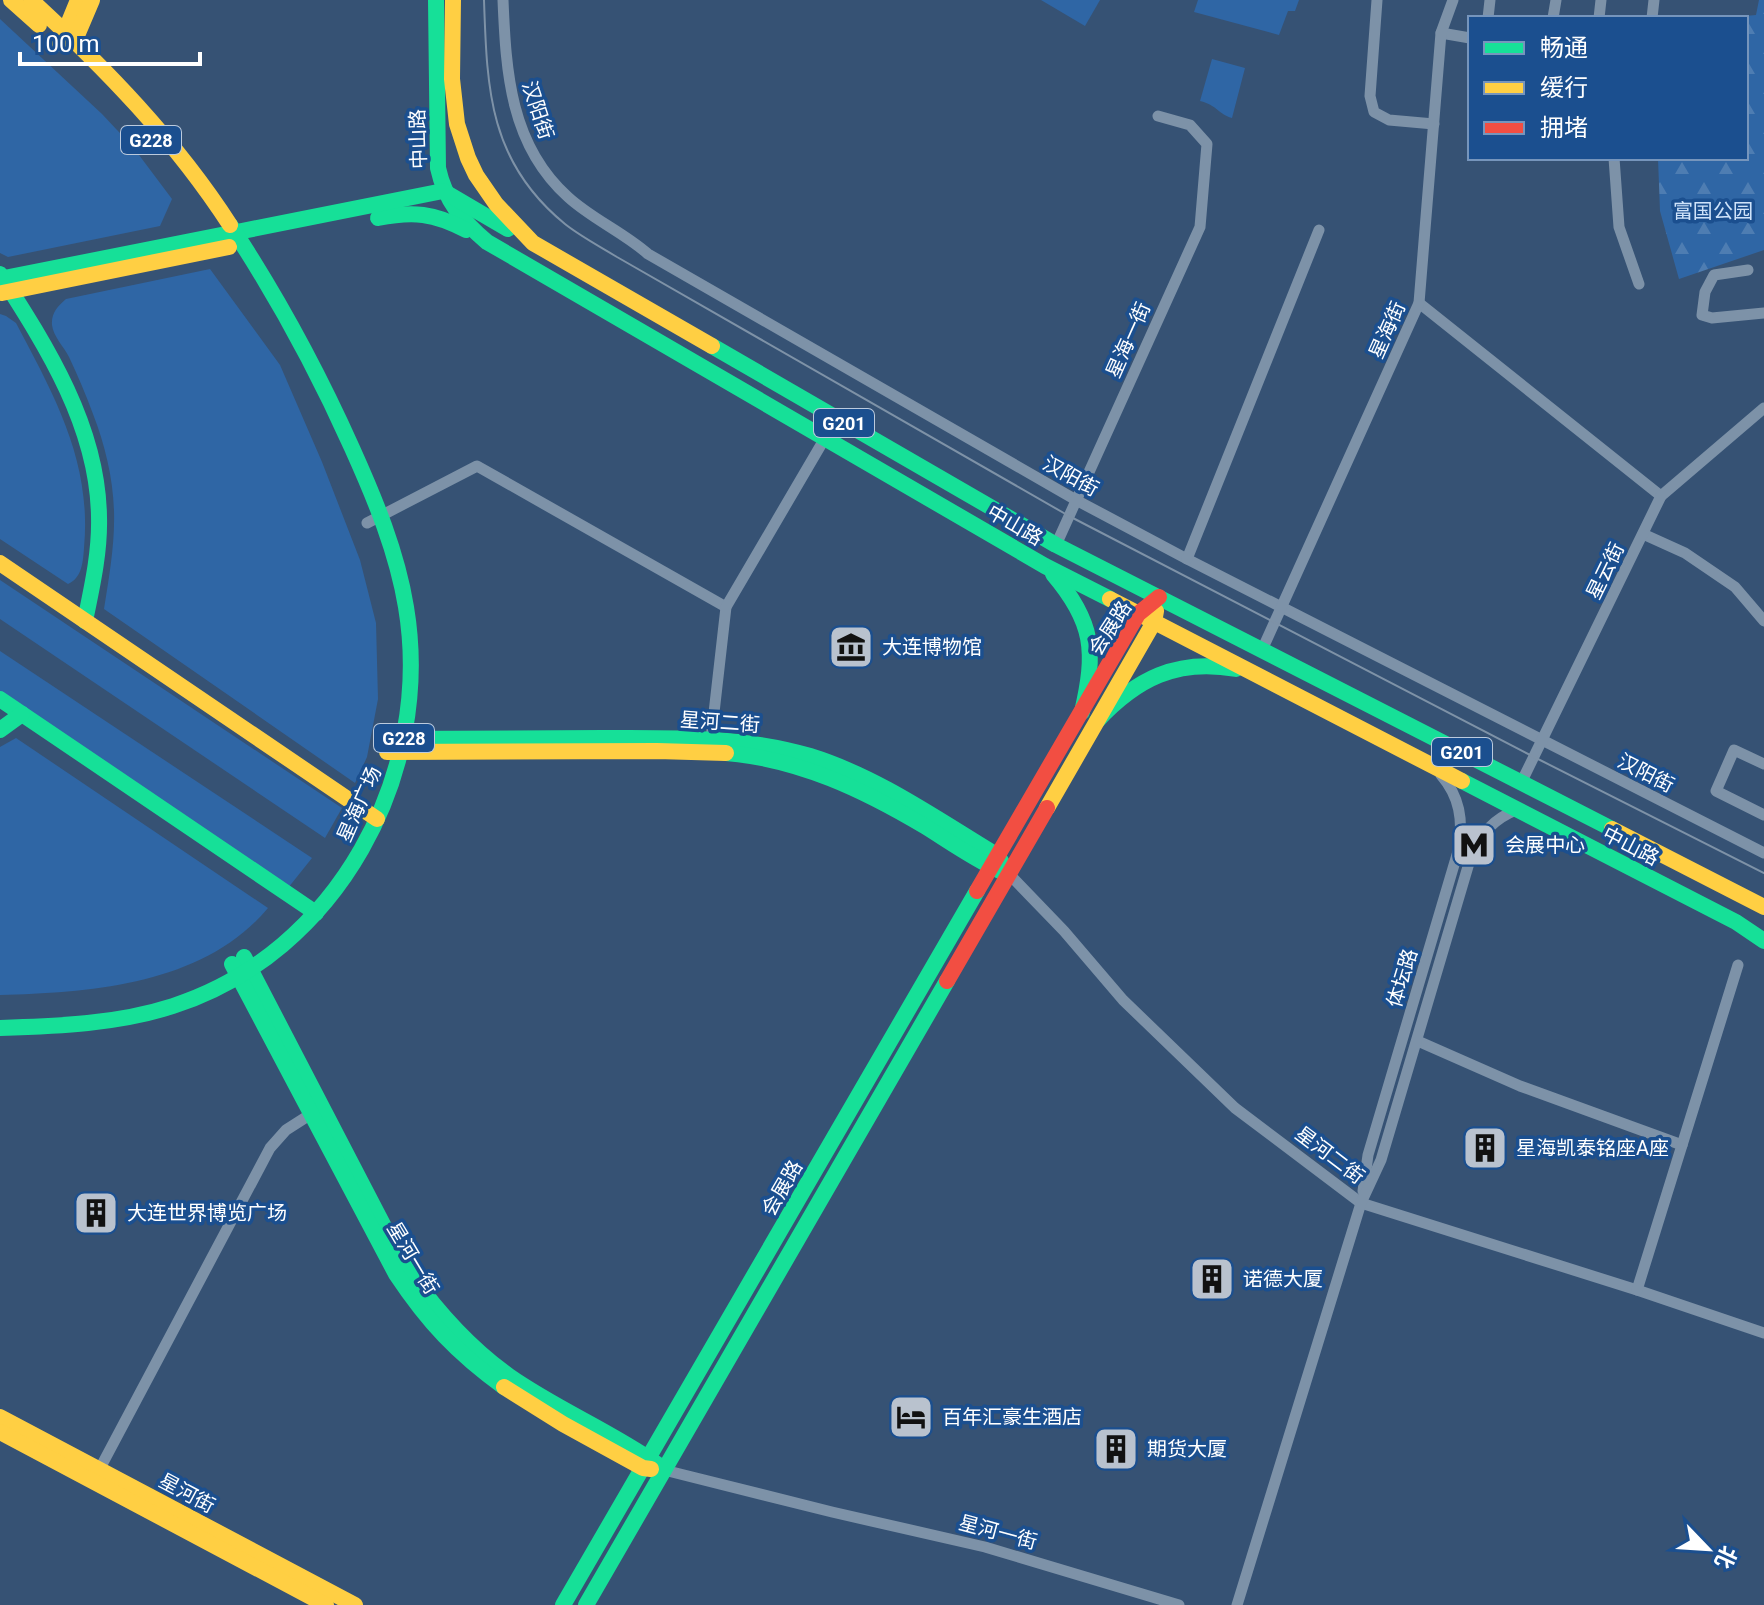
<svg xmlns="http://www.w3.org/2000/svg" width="1764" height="1605" font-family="Roboto,'Noto Sans SC',sans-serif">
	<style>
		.green { fill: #2f66a5 }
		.forest { fill: url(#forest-firs) }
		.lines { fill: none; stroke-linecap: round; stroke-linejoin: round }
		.street { stroke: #7d92a8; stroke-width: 11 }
		.fast { stroke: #16e098; stroke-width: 16 }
		.slow { stroke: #ffcf43; stroke-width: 16 }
		.jam { stroke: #f24e42; stroke-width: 16 }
		.tram { stroke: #7e92a7; stroke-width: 2 }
		.labels { text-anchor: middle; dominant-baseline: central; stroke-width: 7; stroke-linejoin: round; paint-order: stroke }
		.shield { fill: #1b4f8f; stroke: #bbcadd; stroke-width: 2 }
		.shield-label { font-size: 18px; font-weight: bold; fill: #fff }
		.street-label { font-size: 20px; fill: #fff; stroke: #1b4f8f }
		.park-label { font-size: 20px; fill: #cfe3fa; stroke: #1b4f8f }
		.poi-label { font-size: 20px; fill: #fff; stroke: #1b4f8f; text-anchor: start }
	</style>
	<defs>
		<pattern id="forest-firs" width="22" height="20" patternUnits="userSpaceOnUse" patternTransform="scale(2)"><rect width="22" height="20" fill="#2f66a5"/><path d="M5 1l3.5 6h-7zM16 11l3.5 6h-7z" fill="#4e7db2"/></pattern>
	</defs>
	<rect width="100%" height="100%" fill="#365274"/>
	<g class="green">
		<polygon points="1041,0 1100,0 1085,26"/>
		<polygon points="1198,0 1299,0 1295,11 1288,11 1279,35 1194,12"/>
		<polygon points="0,19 102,114 133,147 172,199 160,226 8,257 0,253"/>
		<path d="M 1212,59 L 1245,68 L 1232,118 C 1218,114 1217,105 1200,101 Z"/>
		<path d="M 210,269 L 280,365 L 322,462 L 360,560 L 376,623 L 378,699 L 367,757 L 355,783 L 104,609 C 109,577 115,544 114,511 C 113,478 105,445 93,414 C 86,395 78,376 69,357 C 64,347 53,336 52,325 C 51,313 58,306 66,299 Z"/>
		<path d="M 0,314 L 6,316 L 16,323 C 55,397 92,462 84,548 C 83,562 82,578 68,584 L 0,539 Z"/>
		<polygon points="0,580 342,808 325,838 0,619"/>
		<polygon points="0,651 312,858 288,888 0,694"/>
		<path d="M 16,738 L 268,908 C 205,984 92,993 0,995 L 0,747 Z"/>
	</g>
	<polygon class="forest" points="1759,0 1764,0 1764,250 1679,279 1660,211 1658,158 1746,158 1746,18 1724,18 1756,15"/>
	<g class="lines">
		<g class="street">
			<path d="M 503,0 C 506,72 510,145 568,197 C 592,219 623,232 648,254 L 1076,500 L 1187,559 L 1764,853"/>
			<polyline points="1377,0 1370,96 1374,112 1389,120 1434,124"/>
			<polyline points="1488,18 1490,0"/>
			<polyline points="1553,18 1556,0"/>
			<polyline points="1599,18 1601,0"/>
			<polyline points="1652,18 1654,0"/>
			<polyline points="1441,33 1470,38"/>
			<polyline points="1614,158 1619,227 1639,284"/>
			<polyline points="1748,270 1714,275 1705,292 1702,315 1712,318 1764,313"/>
			<polyline points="1419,303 1661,496"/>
			<polyline points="367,523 477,466 726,607"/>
			<polyline points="1643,534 1685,553 1735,587 1764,621"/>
			<polyline points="1056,545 1200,227 1207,144 1190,125 1158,116"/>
			<polyline points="1187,559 1319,230"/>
			<polyline points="1262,650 1419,303 1441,33 1453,0"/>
			<polyline points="711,739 726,607 825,438"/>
			<polyline points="1764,764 1734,750 1716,791 1764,815"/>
			<polyline points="1521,783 1661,496 1764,408"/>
			<polyline points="1009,874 1064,931 1123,1000 1235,1108 1361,1203 1637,1290 1764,1333"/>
			<polyline points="1420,1042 1520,1086 1682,1145"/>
			<path d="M 1363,1191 L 1368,1155 L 1459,848 C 1463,820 1460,797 1441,775"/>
			<polyline points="1637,1290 1738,965"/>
			<polyline points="664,1470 832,1512 985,1547 1179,1605"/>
			<polyline points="97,1474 270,1148 286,1130 311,1114"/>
			<path d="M 1237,1605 L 1361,1203 L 1381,1160 L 1472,853 C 1483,832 1494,819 1516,810"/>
		</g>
		<g class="fast">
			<path d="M 436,0 L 438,168 C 445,200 462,221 487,242 L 1045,566 L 1110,599"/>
			<path d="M 378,218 C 413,211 434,213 466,230"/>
			<polyline points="227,234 443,191 508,229"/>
			<path d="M 0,274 C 47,347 98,427 99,517 C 100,552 92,587 85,621"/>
			<polyline points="0,279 221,235"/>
			<polyline points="712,346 1056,545 1612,829"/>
			<path d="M 1053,574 C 1094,622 1096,652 1082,712"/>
			<polyline points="0,699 316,913"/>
			<path d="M 1097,721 C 1136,679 1177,658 1236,669"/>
			<polyline points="0,730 22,714"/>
			<path d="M 390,739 C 461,739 532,738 604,738 C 672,738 743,736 810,756 C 878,777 938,820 998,856 L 1002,863"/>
			<path d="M 726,753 C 799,759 864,790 926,827 C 950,842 974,859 1000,871"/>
			<polyline points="1462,781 1736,922 1764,941"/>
			<path d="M 244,957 L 404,1265 C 433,1307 467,1346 509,1376 C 556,1409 610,1431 657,1464"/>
			<path d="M 232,964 L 396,1274 C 428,1322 457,1353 504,1387"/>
			<path d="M 0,1028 C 59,1026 117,1024 173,1006 C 337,953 434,774 406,607 C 397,552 375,499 352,448 C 317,370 277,296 230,225"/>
			<polyline points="563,1605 977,891"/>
			<polyline points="586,1605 947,981"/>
		</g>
		<g class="slow">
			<polyline points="11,0 39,25"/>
			<path d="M 31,0 C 105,68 175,140 230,225"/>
			<polyline points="453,0 452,79 457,124 468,158 476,175 496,204 533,243 712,346"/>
			<polyline points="62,39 78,0"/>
			<polyline points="60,44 75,40 92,0"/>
			<polyline points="2,293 229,247"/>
			<polyline points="0,563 377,819"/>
			<polyline points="1110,599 1462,781"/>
			<polyline points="387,752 657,751 726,753"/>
			<polyline points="1047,808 1154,622 1156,611"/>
			<polyline points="1612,829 1764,907"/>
			<polyline points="504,1387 563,1424 643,1468 651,1469"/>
			<polyline points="0,1417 355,1605"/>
			<polyline points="0,1432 326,1605"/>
		</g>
		<g class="jam">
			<polyline points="977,891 1138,614 1159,597"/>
			<polyline points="947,981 1047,808"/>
		</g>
		<path class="tram" d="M 484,0 C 487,90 489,162 565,224 C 580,236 599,246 617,257 L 1069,516 L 1534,757 L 1764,873"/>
	</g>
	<defs>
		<g id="museum-square" transform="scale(2.3)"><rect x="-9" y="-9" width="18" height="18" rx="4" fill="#b9c2ce" stroke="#1b4f8f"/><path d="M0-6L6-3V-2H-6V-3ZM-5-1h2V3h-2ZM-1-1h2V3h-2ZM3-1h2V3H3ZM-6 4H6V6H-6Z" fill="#111"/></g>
		<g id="metro-square" transform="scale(2.3)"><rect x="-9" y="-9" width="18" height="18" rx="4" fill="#b9c2ce" stroke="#1b4f8f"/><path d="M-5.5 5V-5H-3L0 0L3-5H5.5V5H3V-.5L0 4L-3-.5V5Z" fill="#111"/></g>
		<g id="building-square" transform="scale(2.3)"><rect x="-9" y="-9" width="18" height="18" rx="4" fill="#b9c2ce" stroke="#1b4f8f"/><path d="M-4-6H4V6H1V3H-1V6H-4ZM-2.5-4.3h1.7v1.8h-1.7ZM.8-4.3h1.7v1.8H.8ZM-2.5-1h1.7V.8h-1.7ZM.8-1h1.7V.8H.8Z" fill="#111"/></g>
		<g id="hotel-square" transform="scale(2.3)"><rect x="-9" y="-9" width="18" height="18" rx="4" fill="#b9c2ce" stroke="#1b4f8f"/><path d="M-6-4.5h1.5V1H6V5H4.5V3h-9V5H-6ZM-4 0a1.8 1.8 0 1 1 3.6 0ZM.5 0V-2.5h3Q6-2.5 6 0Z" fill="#111"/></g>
	</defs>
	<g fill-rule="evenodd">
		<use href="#museum-square" x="851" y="647"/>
		<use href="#metro-square" x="1474" y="845"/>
		<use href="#building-square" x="1485" y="1148"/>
		<use href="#building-square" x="96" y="1213"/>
		<use href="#building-square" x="1212" y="1279"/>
		<use href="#hotel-square" x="911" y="1417"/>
		<use href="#building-square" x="1116" y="1449"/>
	</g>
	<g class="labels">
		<g class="shield">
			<rect x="121" y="126" width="60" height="28" rx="6"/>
			<rect x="814" y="409" width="60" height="28" rx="6"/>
			<rect x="374" y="724" width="60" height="28" rx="6"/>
			<rect x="1432" y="738" width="60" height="28" rx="6"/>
		</g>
		<g class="shield-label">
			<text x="151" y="140">G228</text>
			<text x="844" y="423">G201</text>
			<text x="404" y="738">G228</text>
			<text x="1462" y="752">G201</text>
		</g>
		<g class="street-label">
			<text transform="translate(538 110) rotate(72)">汉阳街</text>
			<text transform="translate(418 139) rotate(-92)">中山路</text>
			<text transform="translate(1387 330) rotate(-66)">星海街</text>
			<text transform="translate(1128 340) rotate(-66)">星海一街</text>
			<text transform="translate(1071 476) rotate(29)">汉阳街</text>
			<text transform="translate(1015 525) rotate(30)">中山路</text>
			<text transform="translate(1605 571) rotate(-64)">星云街</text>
			<text transform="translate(1110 628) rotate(-57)">会展路</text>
			<text transform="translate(720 722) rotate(4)">星河二街</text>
			<text transform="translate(1646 773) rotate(27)">汉阳街</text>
			<text transform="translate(359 804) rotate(-66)">星海广场</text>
			<text transform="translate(1631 846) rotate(27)">中山路</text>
			<text transform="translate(1402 978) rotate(-73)">体坛路</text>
			<text transform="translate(1330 1155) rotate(37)">星河二街</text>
			<text transform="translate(782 1188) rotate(-60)">会展路</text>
			<text transform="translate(413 1258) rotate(59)">星河一街</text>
			<text transform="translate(187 1493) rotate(28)">星河街</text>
			<text transform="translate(998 1532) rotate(15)">星河一街</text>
		</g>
		<g class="park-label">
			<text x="1713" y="211">富国公园</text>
		</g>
		<g class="poi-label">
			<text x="882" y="647">大连博物馆</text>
			<text x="1505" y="845">会展中心</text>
			<text x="1516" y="1148">星海凯泰铭座A座</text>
			<text x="127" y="1213">大连世界博览广场</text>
			<text x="1243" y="1279">诺德大厦</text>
			<text x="942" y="1417">百年汇豪生酒店</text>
			<text x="1147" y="1449">期货大厦</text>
		</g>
	</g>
	<rect x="1468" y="16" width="280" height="144" fill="#1b4f8f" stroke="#7695bc" stroke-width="2"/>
	<rect x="1484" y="42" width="40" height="12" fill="#16e098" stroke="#7695bc" stroke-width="2"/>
	<text x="1540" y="56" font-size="24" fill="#ffffff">畅通</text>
	<rect x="1484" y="82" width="40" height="12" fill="#ffcf43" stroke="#7695bc" stroke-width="2"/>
	<text x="1540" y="96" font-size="24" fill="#ffffff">缓行</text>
	<rect x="1484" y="122" width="40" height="12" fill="#f24e42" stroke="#7695bc" stroke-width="2"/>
	<text x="1540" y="136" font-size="24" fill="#ffffff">拥堵</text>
	<g transform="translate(1708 1549) rotate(115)" stroke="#1b4f8f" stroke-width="6" paint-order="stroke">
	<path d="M0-6L14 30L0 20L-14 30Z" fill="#ffffff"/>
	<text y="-12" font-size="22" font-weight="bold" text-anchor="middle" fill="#ffffff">北</text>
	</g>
	<path d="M20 52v12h180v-12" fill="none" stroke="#ffffff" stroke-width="4"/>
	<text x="32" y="52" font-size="24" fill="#ffffff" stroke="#1b4f8f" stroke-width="6" paint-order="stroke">100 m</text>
</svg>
